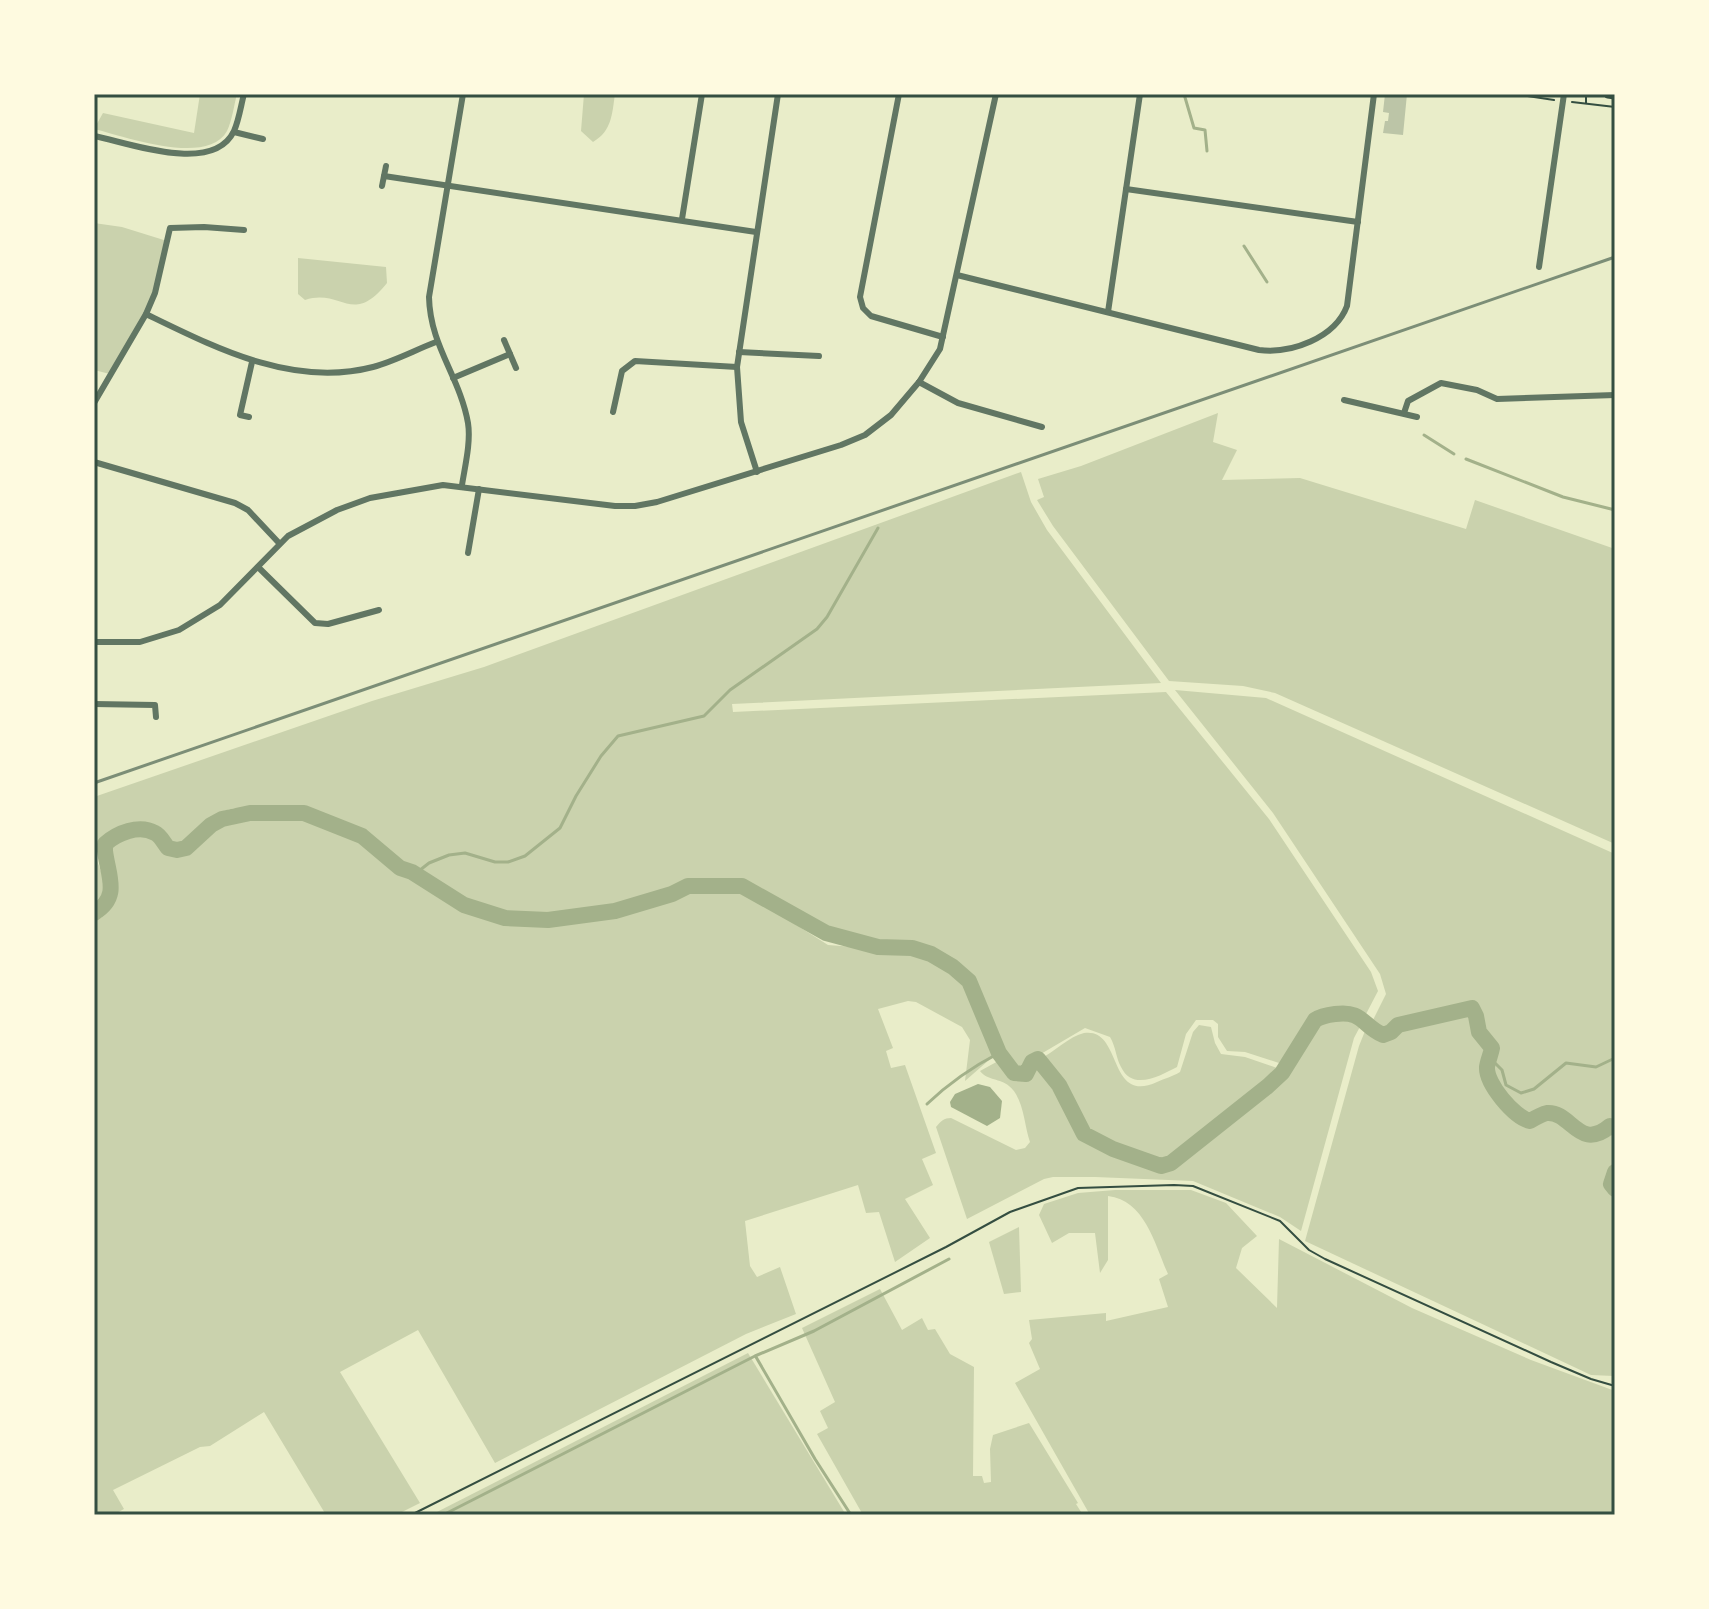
<svg xmlns="http://www.w3.org/2000/svg" width="1709" height="1609" font-family="Rubik,sans-serif">
	<style>
		.green { fill: #cad2ad }
		.water { fill: #a3b18a }
		.lines { fill: none; stroke-linecap: round; stroke-linejoin: round }
		.stream { stroke: #a3b18a; stroke-width: 3 }
		.river { stroke: #a3b18a; stroke-width: 16 }
		.building { fill: #bcc5a7 }
		.path { stroke: #344e41; stroke-width: 2 }
		.minor { stroke: #617663; stroke-width: 6 }
		.primary { stroke: #344e41; stroke-width: 9 }
		.rail { stroke: #7c8e77; stroke-width: 3 }
		.neatline { fill: none; stroke: #344e41; stroke-width: 3 }
	</style>
	<rect width="100%" height="100%" fill="#e9edc9"/>
	<g class="green">
		<path d="M 200,94 L 237,94 C 234,105 232,121 227,131 C 207,167 124,136 94,129 L 103,113 L 194,133 Z"/>
		<path d="M 584,94 L 615,94 C 612,114 612,131 593,142 L 581,131 Z"/>
		<polygon points="94,223 122,227 167,241 155,293 110,374 94,370"/>
		<path d="M 298,258 L 386,267 L 387,283 C 352,327 342,288 305,300 L 298,294 Z"/>
		<polygon points="1218,413 1213,442 1237,450 1222,480 1300,478 1466,529 1475,500 1615,549 1615,844 1275,693 1243,686 1169,681 1053,526 1037,500 1044,497 1038,479 1081,466"/>
		<path d="M 1021,472 L 1031,502 L 1047,530 L 1161,683 L 732,704 L 733,712 L 1166,692 L 1269,819 L 1371,972 L 1378,991 L 1365,1016 L 1355,1011 L 1319,1012 L 1296,1040 L 1285,1061 L 1279,1063 L 1245,1052 L 1227,1051 L 1218,1037 L 1218,1024 L 1213,1020 L 1196,1020 L 1186,1034 L 1177,1067 C 1161,1075 1133,1092 1121,1067 C 1116,1058 1116,1047 1110,1037 L 1085,1028 L 1034,1058 L 1022,1074 L 1013,1070 L 1004,1057 L 989,1017 L 969,978 L 940,955 L 913,946 L 889,947 L 829,932 L 747,884 L 693,882 L 653,896 L 653,902 L 675,899 L 688,889 L 713,888 L 749,895 L 828,945 L 921,952 L 963,977 L 980,1011 L 997,1053 L 965,1081 L 970,1040 L 962,1027 L 916,1002 L 908,1001 L 878,1009 L 893,1048 L 886,1051 L 891,1068 L 905,1065 L 936,1153 L 922,1159 L 933,1185 L 905,1199 L 930,1238 L 895,1262 L 879,1212 L 866,1213 L 858,1185 L 745,1221 L 750,1266 L 757,1277 L 780,1267 L 796,1314 L 746,1334 L 495,1463 L 418,1330 L 340,1372 L 420,1503 L 396,1515 L 326,1515 L 264,1412 L 210,1446 L 200,1447 L 113,1490 L 124,1509 L 113,1515 L 94,1515 L 94,917 L 101,918 C 107,909 114,901 115,890 C 115,868 92,848 124,836 C 132,834 140,831 149,834 C 161,838 167,852 180,854 L 221,821 L 242,815 L 266,813 L 266,809 C 253,808 234,806 222,812 C 205,821 194,842 175,846 C 168,840 162,833 154,829 C 128,817 106,830 95,854 C 101,875 114,892 94,908 L 94,797 L 372,701 L 484,667 Z"/>
		<path d="M 1175,690 L 1266,698 L 1615,854 L 1615,1122 L 1594,1133 L 1581,1129 L 1553,1109 L 1534,1117 L 1524,1117 L 1503,1095 L 1490,1075 L 1494,1044 L 1482,1034 L 1478,1009 L 1472,1004 C 1463,1006 1455,1011 1446,1013 C 1420,1018 1406,1013 1384,1033 L 1372,1022 L 1386,994 L 1380,974 L 1273,813 Z"/>
		<path d="M 1471,1010 L 1477,1037 L 1490,1047 C 1488,1057 1483,1068 1486,1078 C 1489,1089 1518,1124 1528,1124 C 1535,1124 1544,1117 1552,1115 L 1575,1134 L 1593,1140 L 1615,1129 L 1615,1163 L 1606,1185 L 1615,1193 L 1614,1376 L 1591,1375 L 1305,1241 L 1359,1046 L 1367,1026 L 1376,1037 L 1384,1040 L 1408,1024 L 1465,1015 Z"/>
		<path d="M 1328,1016 L 1356,1018 L 1363,1021 L 1354,1038 L 1301,1231 L 1280,1217 L 1193,1181 L 1095,1177 L 1053,1177 L 1044,1179 L 967,1219 L 936,1127 C 941,1121 944,1118 951,1118 L 1016,1150 L 1025,1148 L 1030,1142 C 1024,1125 1024,1098 1009,1086 C 1000,1078 988,1081 980,1071 L 1000,1060 L 1005,1069 L 1015,1077 L 1026,1077 L 1038,1061 L 1059,1088 L 1075,1124 L 1084,1136 L 1111,1149 L 1166,1169 L 1281,1079 L 1313,1027 L 1323,1017 Z"/>
		<path d="M 1199,1025 L 1211,1027 L 1215,1043 L 1221,1054 L 1245,1057 L 1277,1068 L 1276,1075 L 1168,1163 L 1108,1146 L 1085,1133 L 1060,1083 L 1040,1059 C 1054,1052 1070,1036 1084,1033 C 1123,1027 1107,1105 1157,1082 C 1165,1078 1172,1077 1180,1072 L 1193,1032 Z"/>
		<path d="M 1115,1190 L 1191,1190 L 1226,1203 L 1257,1236 L 1242,1248 L 1236,1268 L 1277,1308 L 1279,1239 L 1412,1308 L 1531,1360 L 1615,1391 L 1615,1515 L 1090,1515 L 1015,1383 L 1040,1369 L 1029,1343 L 1032,1339 L 1029,1320 L 1106,1313 L 1106,1321 L 1168,1307 L 1159,1279 L 1168,1274 C 1155,1245 1145,1200 1108,1196 L 1108,1260 L 1100,1273 L 1095,1233 L 1069,1233 L 1052,1243 L 1039,1215 L 1044,1204 L 1078,1193 Z"/>
		<polygon points="1019,1227 1021,1292 1004,1294 989,1242"/>
		<polygon points="880,1289 902,1330 922,1318 928,1330 935,1329 950,1354 974,1367 973,1476 982,1476 984,1483 991,1482 990,1449 993,1435 1029,1423 1078,1503 1076,1504 1083,1515 863,1515 817,1434 828,1428 820,1411 835,1402 802,1328"/>
		<polygon points="748,1353 846,1515 431,1515"/>
	</g>
	<polygon class="water" points="978,1084 990,1087 1002,1101 1000,1118 987,1126 951,1107 950,1102 955,1094"/>
	<g class="lines">
		<g class="stream">
			<polyline points="1184,94 1194,128 1205,130 1207,151"/>
			<polyline points="1244,246 1267,282"/>
			<polyline points="1424,435 1454,454"/>
			<polyline points="1466,459 1563,497 1615,510"/>
			<polyline points="415,874 429,863 449,855 465,853 495,862 508,862 525,856 560,828 576,796 601,756 618,736 704,716 730,690 817,629 827,617 878,528"/>
			<polyline points="1490,1058 1502,1070 1506,1085 1521,1093 1534,1089 1566,1063 1596,1067 1615,1058"/>
			<path d="M 927,1104 C 949,1083 972,1067 999,1053"/>
			<polyline points="756,1357 815,1459 851,1515"/>
			<polyline points="443,1515 755,1356 814,1331 949,1259"/>
		</g>
		<g class="river">
			<path d="M 94,913 C 121,897 108,876 105,851 L 105,844 C 117,833 139,824 155,833 C 160,835 164,843 168,848 L 177,850 L 186,848 L 211,825 L 222,819 L 250,813 L 304,813 L 362,836 L 400,868 L 412,872 L 464,905 L 505,918 L 548,920 L 615,911 L 672,894 L 688,886 L 742,886 L 826,933 L 878,947 L 912,948 L 931,954 L 953,967 L 969,981 L 999,1053 L 1014,1073 L 1026,1074 L 1032,1062 L 1038,1059 L 1059,1085 L 1084,1134 L 1113,1149 L 1161,1166 L 1171,1163 L 1268,1086 L 1282,1073 L 1315,1020 C 1321,1016 1327,1015 1335,1014 C 1363,1010 1362,1026 1383,1035 L 1391,1032 L 1398,1025 L 1472,1008 L 1476,1016 L 1479,1032 L 1492,1048 C 1491,1054 1488,1060 1487,1067 C 1486,1084 1514,1117 1530,1121 C 1535,1118 1542,1114 1547,1113 C 1571,1111 1579,1152 1610,1126 L 1615,1128"/>
			<polyline points="1615,1172 1611,1184 1615,1189"/>
		</g>
	</g>
	<polygon class="building" points="1385,94 1407,94 1403,135 1383,133 1385,121 1388,121 1389,113 1383,112"/>
	<g class="lines">
		<g class="path">
			<polyline points="1513,94 1554,100"/>
			<polyline points="1572,102 1615,107"/>
			<polyline points="1586,103 1586,94"/>
			<polyline points="411,1515 946,1247 1010,1212 1078,1188 1174,1185 1193,1186 1280,1221 1309,1250 1325,1259 1551,1362 1591,1379 1615,1386"/>
		</g>
		<g class="minor">
			<polyline points="899,94 860,297 863,308 871,316 943,337"/>
			<polyline points="234,132 263,139"/>
			<path d="M 94,136 C 130,143 213,175 234,131 C 239,120 241,105 244,94"/>
			<polyline points="384,176 756,232"/>
			<polyline points="382,186 386,166"/>
			<polyline points="1126,189 1358,222"/>
			<polyline points="682,219 702,94"/>
			<polyline points="1539,267 1564,94"/>
			<path d="M 957,275 L 1259,350 C 1291,354 1335,338 1347,306 L 1374,94"/>
			<polyline points="1108,312 1140,94"/>
			<path d="M 146,314 C 216,348 293,388 373,367 C 395,361 415,350 436,342"/>
			<polyline points="504,340 516,368"/>
			<polyline points="739,352 819,356"/>
			<polyline points="453,378 510,354"/>
			<polyline points="919,382 958,403 1042,427"/>
			<polyline points="1344,400 1417,417"/>
			<polyline points="94,403 146,314 155,293 170,228 204,227 244,230"/>
			<polyline points="613,412 622,371 635,361 737,367"/>
			<polyline points="1404,413 1408,401 1441,383 1477,390 1497,399 1615,395"/>
			<polyline points="249,417 240,415 252,362"/>
			<polyline points="94,462 235,503 248,510 279,543"/>
			<polyline points="757,472 741,422 737,367 778,94"/>
			<path d="M 462,485 C 465,466 471,442 468,423 C 460,377 430,346 429,297 L 463,94"/>
			<polyline points="468,553 479,489"/>
			<polyline points="258,567 315,623 328,624 379,610"/>
			<polyline points="94,642 140,642 179,630 220,605 288,536 337,510 370,498 443,485 615,506 635,506 657,502 841,445 865,435 891,415 919,382 940,349 996,94"/>
			<polyline points="94,704 155,705 156,717"/>
		</g>
		<polyline class="primary" points="1608,94 1615,95"/>
		<polyline class="rail" points="94,783 1615,257"/>
	</g>
	<rect width="1709" height="1609" fill="none" stroke="#fefae0" stroke-width="192"/>
	<rect x="96" y="96" width="1517" height="1417" class="neatline"/>
</svg>
